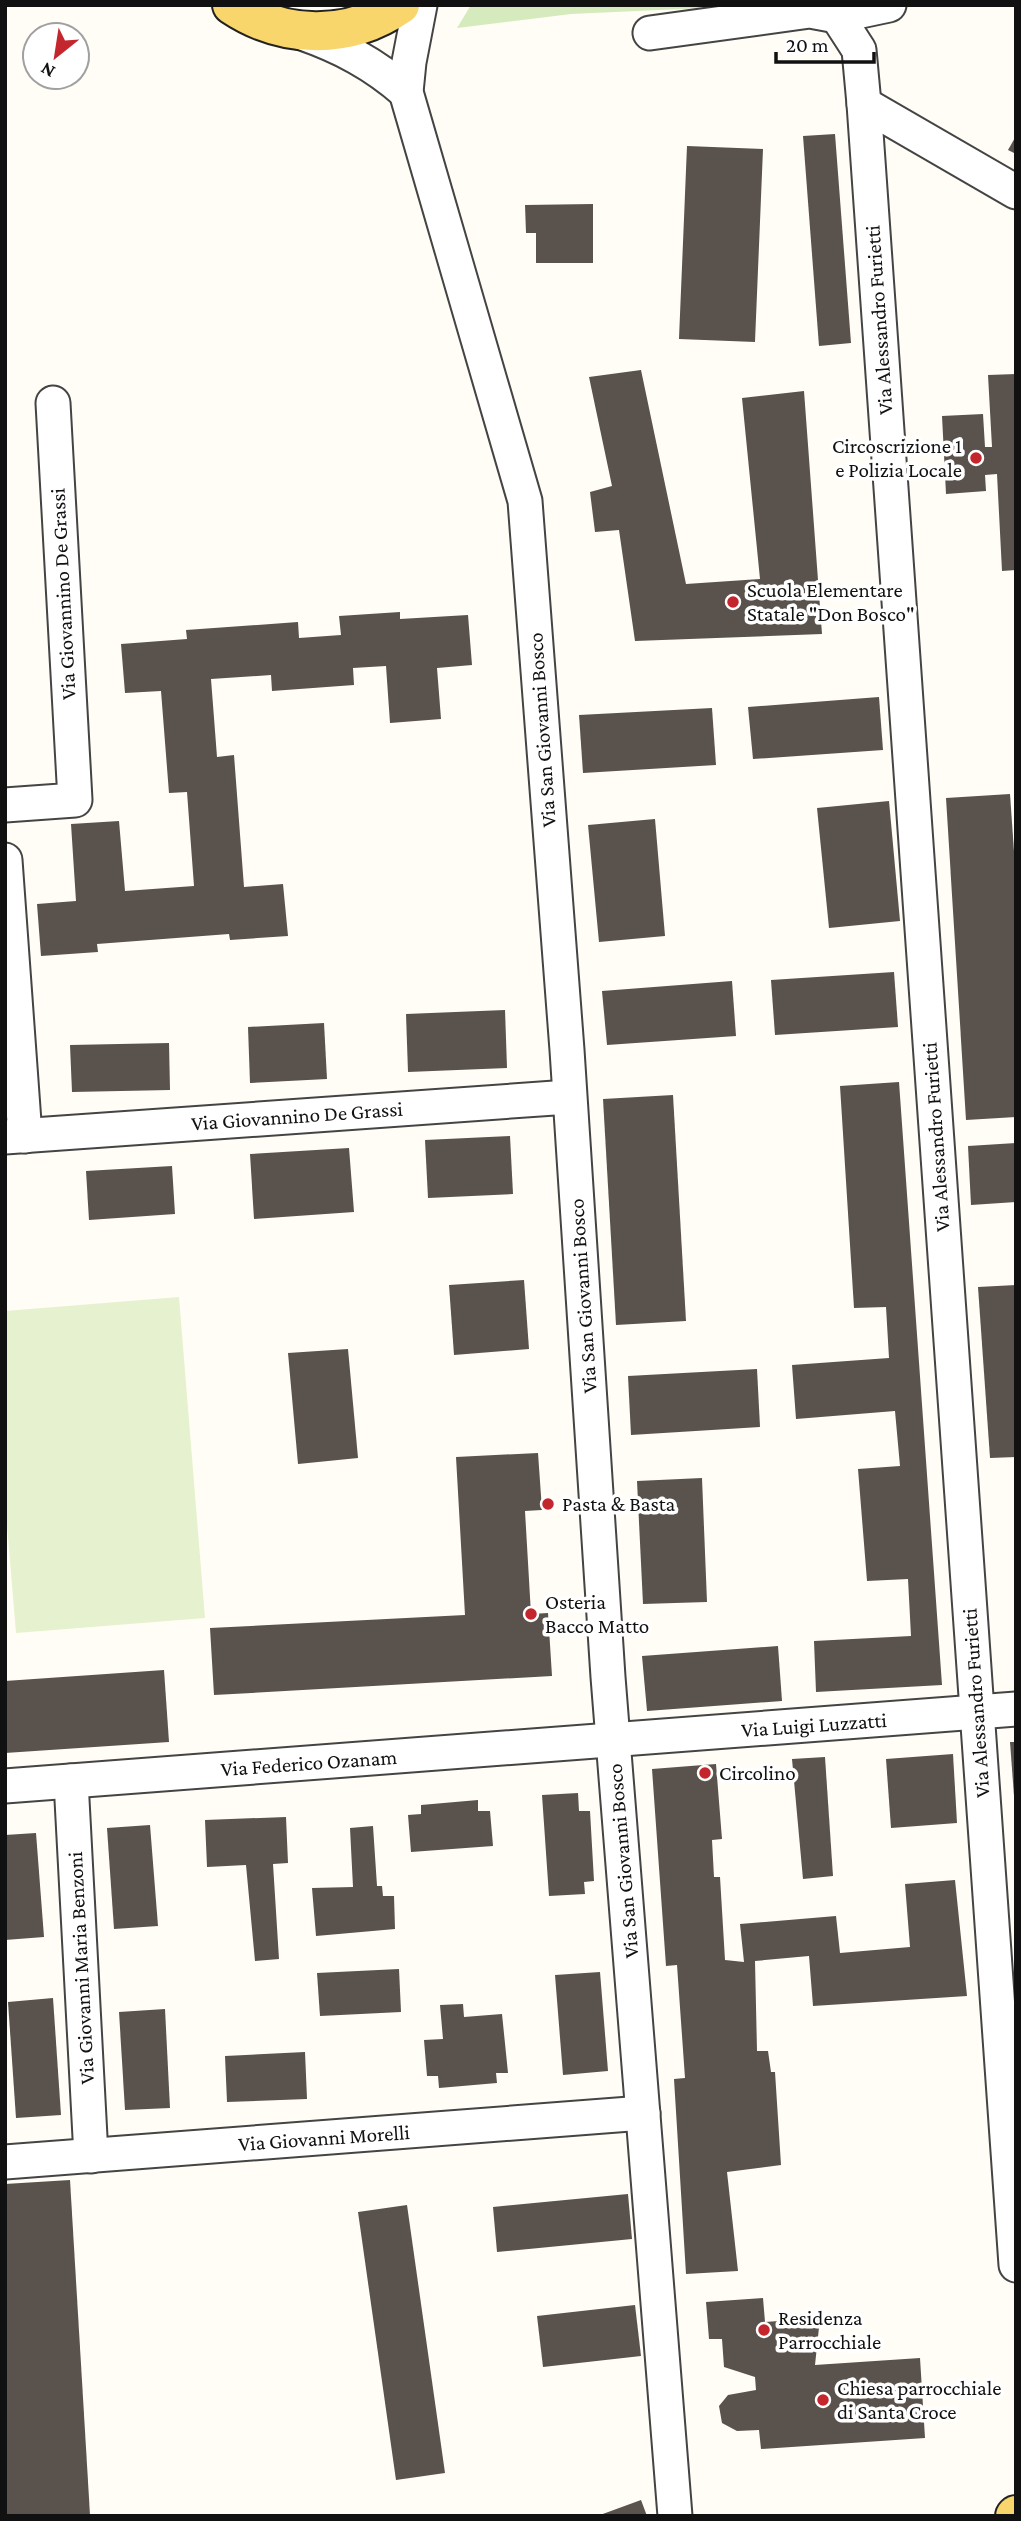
<svg xmlns="http://www.w3.org/2000/svg" width="1021" height="2521" font-family="'Crimson Pro',serif">
	<style>
		.green { fill: #d5ebbd }
		.pitch { fill: #e6f2cf }
		.building { fill: #5a524d }
		.lines { fill: none; stroke-linecap: round; stroke-linejoin: round }
		.minor-casing { stroke: #444; stroke-width: 37 }
		.major-casing { stroke: #222; stroke-width: 42 }
		.minor { stroke: #fff; stroke-width: 33 }
		.major { stroke: #f9d66b; stroke-width: 38 }
		.poi-dot { fill: #c4262e; stroke: #fff; stroke-width: 2.5 }
		.labels { text-anchor: middle; dominant-baseline: central; stroke-width: 7; stroke-linejoin: round; paint-order: stroke }
		.street-label { font-size: 21px; fill: #111; stroke: #fff }
		.poi-label { font-size: 21px; fill: #111; stroke: #fff; text-anchor: start }
	</style>
	<rect width="100%" height="100%" fill="#fffdf5"/>
	<polygon class="green" points="471,5 702,5 703,8 571,14 457,28"/>
	<polygon class="pitch" points="179,1297 205,1618 16,1633 5,1501 5,1311"/>
	<g class="building">
		<polygon points="835,134 851,343 819,346 803,136"/>
		<polygon points="1016,136 1016,154 1008,150"/>
		<polygon points="687,146 763,149 755,342 679,339"/>
		<polygon points="593,204 593,263 536,263 536,233 526,233 525,205"/>
		<polygon points="641,370 686,584 760,579 742,398 804,391 822,634 635,641 619,530 595,532 590,492 612,486 589,377"/>
		<polygon points="1016,374 1016,570 1002,571 997,474 985,475 986,491 946,494 942,416 983,414 985,447 992,447 988,375"/>
		<polygon points="400,612 400,619 468,615 472,665 437,668 441,719 390,723 386,666 353,668 354,685 272,691 271,675 211,679 217,757 234,755 244,887 283,884 288,936 230,940 229,934 97,944 98,952 41,956 37,904 76,901 71,824 119,821 125,891 194,886 187,792 169,793 161,691 125,693 121,644 187,639 186,630 298,622 299,638 341,635 339,616"/>
		<polygon points="879,697 883,750 753,759 748,707"/>
		<polygon points="712,708 716,765 583,773 579,715"/>
		<polygon points="1010,794 1016,880 1016,1117 966,1120 946,798"/>
		<polygon points="889,801 900,921 829,928 817,808"/>
		<polygon points="655,819 665,936 599,942 588,825"/>
		<polygon points="894,972 898,1027 775,1035 771,980"/>
		<polygon points="732,981 736,1036 607,1045 602,991"/>
		<polygon points="505,1010 507,1068 408,1072 406,1014"/>
		<polygon points="324,1023 327,1079 250,1083 248,1027"/>
		<polygon points="169,1043 170,1090 72,1092 70,1045"/>
		<polygon points="899,1082 942,1685 816,1692 814,1641 911,1636 908,1579 867,1581 858,1469 900,1466 895,1411 796,1419 792,1365 889,1358 886,1307 854,1308 840,1086"/>
		<polygon points="673,1095 686,1321 616,1325 603,1099"/>
		<polygon points="510,1136 513,1194 428,1198 425,1140"/>
		<polygon points="1016,1143 1016,1202 971,1205 968,1146"/>
		<polygon points="349,1148 354,1212 254,1219 250,1154"/>
		<polygon points="172,1166 175,1214 89,1220 86,1171"/>
		<polygon points="524,1280 529,1349 454,1355 449,1285"/>
		<polygon points="1016,1285 1016,1457 990,1458 978,1287"/>
		<polygon points="348,1349 358,1458 298,1464 288,1353"/>
		<polygon points="757,1369 760,1427 631,1435 628,1376"/>
		<polygon points="538,1453 542,1510 525,1511 531,1614 548,1613 552,1676 214,1695 210,1628 465,1615 456,1457"/>
		<polygon points="702,1478 707,1602 643,1604 637,1481"/>
		<polygon points="778,1646 782,1701 647,1711 642,1656"/>
		<polygon points="164,1670 169,1742 5,1753 5,1681"/>
		<polygon points="1010,1742 1016,1742 1016,1796 1014,1796"/>
		<polygon points="953,1754 957,1823 891,1828 886,1759"/>
		<polygon points="825,1757 833,1876 803,1879 792,1759"/>
		<polygon points="716,1764 722,1839 712,1840 714,1877 720,1877 725,1960 744,1962 740,1924 836,1916 840,1953 910,1947 905,1884 955,1880 967,1996 813,2006 809,1956 755,1961 757,2051 768,2051 771,2072 775,2072 781,2165 727,2172 738,2271 686,2274 674,2079 685,2078 677,1965 666,1966 652,1769"/>
		<polygon points="578,1793 579,1811 590,1811 594,1881 584,1882 585,1894 549,1896 542,1795"/>
		<polygon points="478,1800 478,1811 490,1811 493,1846 411,1852 408,1815 421,1814 421,1805"/>
		<polygon points="286,1817 288,1863 273,1864 279,1959 255,1961 246,1865 207,1867 205,1820"/>
		<polygon points="150,1825 158,1926 114,1929 107,1828"/>
		<polygon points="373,1826 377,1886 382,1886 383,1896 394,1896 395,1929 316,1936 312,1888 353,1887 350,1828"/>
		<polygon points="36,1833 44,1937 5,1940 5,1835"/>
		<polygon points="399,1969 401,2012 320,2016 317,1973"/>
		<polygon points="600,1972 608,2071 563,2075 555,1975"/>
		<polygon points="53,1998 61,2115 16,2118 8,2002"/>
		<polygon points="463,2004 464,2017 502,2014 508,2073 496,2073 497,2083 439,2088 438,2076 427,2076 424,2040 443,2039 440,2005"/>
		<polygon points="165,2009 170,2108 125,2110 119,2012"/>
		<polygon points="305,2052 307,2099 227,2102 225,2056"/>
		<polygon points="70,2180 90,2515 5,2516 5,2184"/>
		<polygon points="628,2194 632,2239 497,2252 493,2207"/>
		<polygon points="407,2205 445,2473 396,2480 358,2212"/>
		<polygon points="763,2298 765,2322 820,2318 815,2365 920,2358 925,2438 761,2449 759,2430 737,2431 722,2423 719,2406 728,2395 756,2390 755,2377 724,2367 722,2339 709,2339 706,2302"/>
		<polygon points="635,2305 641,2356 543,2367 537,2316"/>
		<polygon points="641,2500 647,2516 600,2516 600,2515"/>
	</g>
	<g class="lines">
		<g class="minor-casing">
			<g id="minor">
				<polyline points="420,5 409,62 406,92 525,501 567,1050 608,1677 675,2516"/>
				<polyline points="837,16 859,50 864,104 1016,2265"/>
				<path d="M 302,33 C 342,47 374,64 406,92"/>
				<polyline points="650,33 810,11 837,16 889,5"/>
				<polyline points="864,104 1016,192"/>
				<polyline points="5,805 75,800 53,403"/>
				<polyline points="5,860 25,1136"/>
				<polyline points="5,1137 569,1097"/>
				<polyline points="71,1781 91,2156"/>
				<polyline points="5,1786 1016,1709"/>
				<polyline points="5,2162 643,2113"/>
			</g>
		</g>
		<g class="major-casing">
			<g id="major">
				<path d="M 232,5 C 283,39 348,41 400,5"/>
				<polyline points="1015,2516 1016,2515"/>
			</g>
		</g>
		<use href="#minor" class="minor"/>
		<use href="#major" class="major"/>
	</g>
	<g class="poi-dot">
		<circle cx="976" cy="458" r="7"/>
		<circle cx="733" cy="602" r="7"/>
		<circle cx="548" cy="1504" r="7"/>
		<circle cx="531" cy="1614" r="7"/>
		<circle cx="705" cy="1773" r="7"/>
		<circle cx="764" cy="2330" r="7"/>
		<circle cx="823" cy="2400" r="7"/>
	</g>
	<g class="labels">
		<g class="street-label">
			<text transform="translate(879 320) rotate(-94)">Via Alessandro Furietti</text>
			<text transform="translate(63 594) rotate(-93)">Via Giovannino De Grassi</text>
			<text transform="translate(542 730) rotate(-94)">Via San Giovanni Bosco</text>
			<text transform="translate(297 1116) rotate(-4)">Via Giovannino De Grassi</text>
			<text transform="translate(936 1137) rotate(-94)">Via Alessandro Furietti</text>
			<text transform="translate(583 1296) rotate(-94)">Via San Giovanni Bosco</text>
			<text transform="translate(976 1703) rotate(-94)">Via Alessandro Furietti</text>
			<text transform="translate(814 1725) rotate(-4)">Via Luigi Luzzatti</text>
			<text transform="translate(309 1763) rotate(-4)">Via Federico Ozanam</text>
			<text transform="translate(623 1861) rotate(-95)">Via San Giovanni Bosco</text>
			<text transform="translate(81 1968) rotate(-93)">Via Giovanni Maria Benzoni</text>
			<text transform="translate(324 2138) rotate(-4)">Via Giovanni Morelli</text>
		</g>
		<g class="poi-label">
			<text x="962" y="446" text-anchor="end">Circoscrizione 1<tspan x="962" dy="24">e Polizia Locale</tspan></text>
			<text x="747" y="590">Scuola Elementare<tspan x="747" dy="24">Statale "Don Bosco"</tspan></text>
			<text x="562" y="1504">Pasta &amp; Basta</text>
			<text x="545" y="1602">Osteria<tspan x="545" dy="24">Bacco Matto</tspan></text>
			<text x="719" y="1773">Circolino</text>
			<text x="778" y="2318">Residenza<tspan x="778" dy="24">Parrocchiale</tspan></text>
			<text x="837" y="2388">Chiesa parrocchiale<tspan x="837" dy="24">di Santa Croce</tspan></text>
		</g>
	</g>
	<rect width="1021" height="2521" fill="none" stroke="#111111" stroke-width="14"/>
	<g transform="translate(56 56) rotate(210)"><circle r="33" fill="#ffffff" stroke="#a0a0a0" stroke-width="2"/>
	<path d="M0-5L12 26L0 18L-12 26Z" fill="#c4262e"/>
	<text y="-10" font-size="19" font-weight="bold" text-anchor="middle" fill="#111111">N</text>
	</g>
	<path d="M776 52v10h98v-10" fill="none" stroke="#111111" stroke-width="3.5"/>
	<text x="786" y="52" font-size="21" fill="#111111" stroke="#ffffff" stroke-width="5" paint-order="stroke">20 m</text>
</svg>
